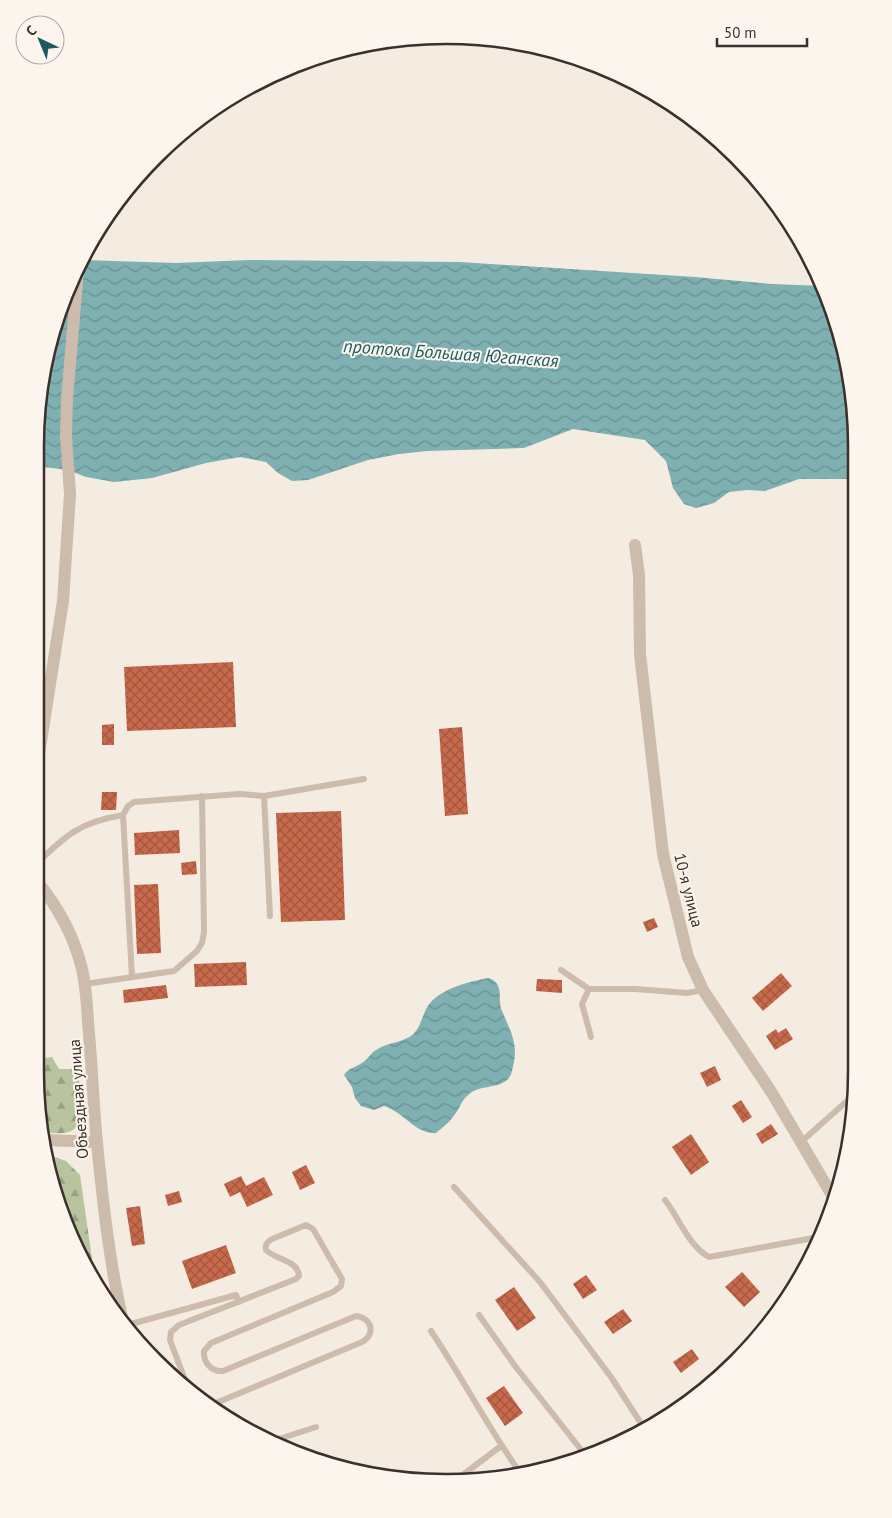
<svg xmlns="http://www.w3.org/2000/svg" width="892" height="1518" font-family="'PT Sans',sans-serif">
	<style>
		.forest { fill: url(#forest-firs) }
		.water { fill: url(#water-waves) }
		.building { fill: url(#building-cross-hatch) }
		.lines { fill: none; stroke-linecap: round; stroke-linejoin: round }
		.service { stroke: #cdbbac; stroke-width: 6 }
		.minor { stroke: #cdbbac; stroke-width: 12 }
		.labels { text-anchor: middle; dominant-baseline: central; stroke-width: 4; stroke-linejoin: round; paint-order: stroke }
		.street-label { font-size: 16px; fill: #3b302b; stroke: #fbf5ee }
		.water-label { font-size: 18px; font-style: italic; fill: #1f5a5e; stroke: #fbf5ee }
		.rim { fill: none; stroke: #3b302b; stroke-width: 2.5 }
	</style>
	<defs>
		<pattern id="forest-firs" width="22" height="20" patternUnits="userSpaceOnUse" patternTransform="scale(1.25)"><rect width="22" height="20" fill="#b8c4a0"/><path d="M5 1l3.5 6h-7zM16 11l3.5 6h-7z" fill="#97a083"/></pattern>
		<pattern id="water-waves" width="16" height="10" patternUnits="userSpaceOnUse" patternTransform="scale(1.25)"><rect width="16" height="10" fill="#7fb0b2"/><path d="M0 5q4-4 8 0t8 0" fill="none" stroke="#699091"/></pattern>
		<pattern id="building-cross-hatch" width="8" height="8" patternUnits="userSpaceOnUse" patternTransform="scale(1.25)"><rect width="8" height="8" fill="#c8694b"/><path d="M0 0l8 8M0 8l8-8" fill="none" stroke="#a4573f"/></pattern>
	</defs>
	<rect width="100%" height="100%" fill="#f4ebe1"/>
	<g class="forest">
		<path d="M 52,1057 L 59,1069 L 73,1069 L 77,1072 C 81,1085 87,1123 73,1130 C 65,1135 54,1133 45,1132 L 35,1072 L 35,1061 L 43,1058 Z"/>
		<polygon points="49,1155 66,1161 80,1175 94,1273 57,1204"/>
	</g>
	<g class="water">
		<polygon points="83,260 176,263 249,260 460,262 695,277 772,284 823,286 835,314 856,419 856,479 799,479 765,491 747,490 729,492 714,503 696,508 684,504 673,488 666,461 645,440 573,429 524,448 427,451 399,454 368,460 308,480 292,481 278,473 266,462 240,457 206,463 152,478 114,482 86,477 68,470 36,466 36,419 57,314"/>
		<path d="M 489,978 C 505,984 497,999 502,1011 C 510,1030 519,1045 513,1066 C 512,1073 510,1079 504,1082 C 492,1089 479,1085 468,1095 C 461,1101 460,1108 455,1114 C 450,1122 443,1127 436,1133 C 415,1134 405,1113 384,1106 L 374,1110 L 361,1106 L 355,1098 L 352,1087 L 344,1075 C 349,1067 355,1068 362,1063 C 367,1060 370,1054 376,1050 C 386,1043 400,1043 411,1036 C 422,1028 422,1012 430,1003 C 443,988 471,981 489,978 Z"/>
	</g>
	<g class="building">
		<polygon points="233,662 236,727 127,731 124,667"/>
		<polygon points="114,724 114,745 102,745 102,725"/>
		<polygon points="462,727 468,814 445,816 439,729"/>
		<polygon points="102,792 117,792 116,810 101,810"/>
		<polygon points="341,811 345,920 281,922 276,813"/>
		<polygon points="179,830 180,853 135,855 134,833"/>
		<polygon points="196,861 197,874 182,875 181,863"/>
		<polygon points="158,884 161,953 137,954 134,885"/>
		<polygon points="654,918 658,927 647,932 643,922"/>
		<polygon points="246,962 247,985 195,987 194,964"/>
		<polygon points="781,973 792,986 763,1011 752,998"/>
		<polygon points="537,979 562,980 562,993 536,991"/>
		<polygon points="166,985 168,998 124,1003 123,990"/>
		<polygon points="786,1028 793,1039 775,1050 766,1036 776,1029 778,1033"/>
		<polygon points="715,1066 721,1080 707,1087 700,1073"/>
		<polygon points="741,1100 752,1117 743,1123 732,1106"/>
		<polygon points="771,1124 778,1134 762,1144 756,1134"/>
		<polygon points="691,1134 709,1162 691,1175 672,1147"/>
		<polygon points="306,1165 315,1183 300,1190 292,1172"/>
		<polygon points="241,1176 246,1186 264,1177 273,1195 247,1207 240,1192 230,1197 224,1184"/>
		<polygon points="179,1191 182,1202 168,1206 165,1195"/>
		<polygon points="140,1206 145,1244 132,1246 126,1208"/>
		<polygon points="226,1245 236,1273 192,1289 182,1261"/>
		<polygon points="742,1272 760,1292 744,1307 725,1287"/>
		<polygon points="586,1275 597,1290 583,1299 573,1284"/>
		<polygon points="514,1287 536,1318 517,1331 495,1300"/>
		<polygon points="623,1309 632,1321 613,1334 604,1322"/>
		<polygon points="692,1349 699,1359 681,1373 673,1362"/>
		<polygon points="504,1386 523,1413 505,1426 486,1398"/>
	</g>
	<g class="lines">
		<g class="service">
			<polyline points="264,796 270,916"/>
			<polyline points="123,815 132,977"/>
			<path d="M 35,865 C 66,835 80,822 123,815 L 128,806 L 134,802 L 239,794 L 264,796 L 364,779"/>
			<polyline points="561,970 589,989"/>
			<polyline points="85,984 174,971 197,951 202,943 204,932 202,796"/>
			<polyline points="591,1037 582,1004 589,989 635,989 687,993 703,990"/>
			<polyline points="801,1142 856,1093"/>
			<polyline points="454,1187 540,1282 611,1377 644,1428"/>
			<path d="M 665,1200 C 679,1218 688,1245 709,1257 L 819,1237"/>
			<polyline points="479,1315 515,1366 586,1456"/>
			<polyline points="124,1326 236,1295 239,1302"/>
			<path d="M 431,1331 C 462,1377 487,1426 519,1471"/>
			<path d="M 187,1385 L 170,1340 L 171,1332 L 179,1325 L 296,1279 L 299,1276 C 298,1260 276,1260 266,1250 C 265,1244 267,1242 272,1239 L 306,1225 L 313,1229 L 342,1279 L 341,1286 L 333,1292 L 211,1343 L 204,1351 C 203,1363 212,1372 223,1371 L 356,1316 C 372,1318 376,1334 362,1342 L 209,1406"/>
			<polyline points="276,1440 316,1427"/>
			<polyline points="456,1480 501,1446"/>
		</g>
		<g class="minor">
			<polyline points="635,545 639,575 640,654 663,854 688,957 703,990 772,1093 836,1202"/>
			<polyline points="35,780 63,601 70,494 66,436 67,398 78,271"/>
			<path d="M 35,879 C 57,905 74,936 82,969 C 86,986 87,1004 88,1022 C 92,1062 93,1102 97,1143 C 103,1204 110,1267 124,1326"/>
			<polyline points="46,1140 97,1142"/>
		</g>
	</g>
	<g class="labels">
		<g class="street-label">
			<text transform="translate(689 890) rotate(76)">10-я улица</text>
			<text transform="translate(78 1099) rotate(-94)">Объездная улица</text>
		</g>
		<g class="water-label">
			<text transform="translate(451 353) rotate(4)">протока Большая Юганская</text>
		</g>
	</g>
	<path d="M0 0H892V1518H0ZM446 44H446A402 402 0 0 1 848 446V1072A402 402 0 0 1 446 1474H446A402 402 0 0 1 44 1072V446A402 402 0 0 1 446 44Z" fill="#fbf5ee" fill-rule="evenodd"/>
	<path class="rim" d="M446 44H446A402 402 0 0 1 848 446V1072A402 402 0 0 1 446 1474H446A402 402 0 0 1 44 1072V446A402 402 0 0 1 446 44Z"/>
	<g transform="translate(40 40) rotate(316)"><circle r="24" fill="#fbf5ee" stroke="#aea6a0"/>
	<path d="M0-4L9 19L0 12L-9 19Z" fill="#1f5a5e"/>
	<text y="-8" font-size="14" font-weight="bold" text-anchor="middle" fill="#3b302b">С</text>
	</g>
	<path d="M717 38v8h90v-8" fill="none" stroke="#3b302b" stroke-width="2.5"/>
	<text x="724" y="38" font-size="15" fill="#3b302b" stroke="#fbf5ee" stroke-width="4" paint-order="stroke">50 m</text>
</svg>
